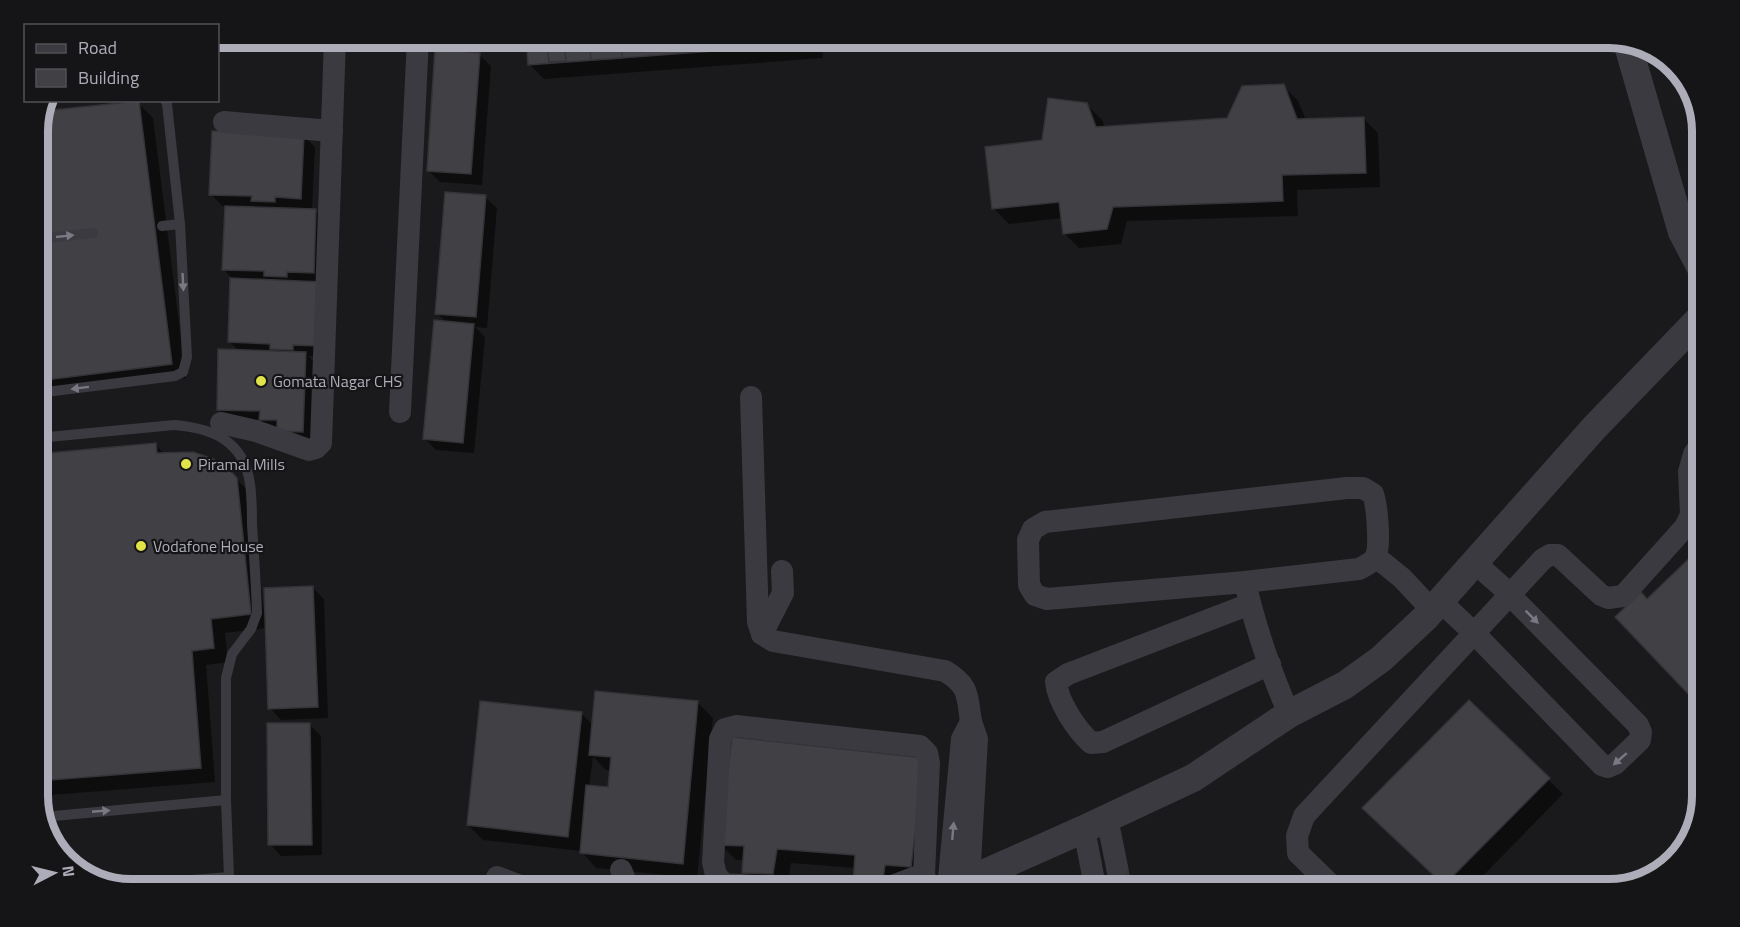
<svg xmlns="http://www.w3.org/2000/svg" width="1740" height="927" font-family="'Titillium Web',sans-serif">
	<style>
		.shadow { fill: #0007; fill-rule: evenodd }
		.building { fill: #414145; stroke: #353337; stroke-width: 1.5 }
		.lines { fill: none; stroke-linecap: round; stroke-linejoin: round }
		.minor-tunnel { stroke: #37373b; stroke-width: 22; stroke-dasharray: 22 11; stroke-linecap: butt }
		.service { stroke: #3b3a40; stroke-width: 10 }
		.minor { stroke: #3b3a40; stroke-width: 22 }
		.tertiary { stroke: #3b3a40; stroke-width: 28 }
		.oneway { fill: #7a7983 }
		.poi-dot { fill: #e0e448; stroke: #151416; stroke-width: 2 }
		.labels { text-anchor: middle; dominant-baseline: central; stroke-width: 4.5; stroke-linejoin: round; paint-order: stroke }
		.poi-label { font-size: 16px; fill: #adadb9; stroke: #151416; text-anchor: start }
		.rim { fill: none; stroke: #adadb9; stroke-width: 8 }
	</style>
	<rect width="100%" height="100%" fill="#1a191b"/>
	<g class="shadow">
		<polygon points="430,38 485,38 485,49 448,49 448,52 479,54 491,66 482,185 440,182 428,170 443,51"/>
		<polygon points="527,38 821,38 823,58 544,79 529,64"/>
		<polygon points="1283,86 1298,101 1306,120 1363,118 1378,133 1380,187 1297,190 1298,216 1127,221 1121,244 1079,248 1064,233 1063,218 1009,224 994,209 1044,141 1086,104 1102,120 1105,127 1228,120"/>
		<polygon points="138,103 153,118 186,378 38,398 38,125 43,113"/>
		<polygon points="303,135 315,147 312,211 315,211 327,222 331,357 308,356 326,374 323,452 239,430 218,409 239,351 229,341 234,280 223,269 226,206 222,206 211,194"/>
		<polygon points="485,197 497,208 487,328 475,327 485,337 474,453 436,450 424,438 446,322 437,313"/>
		<polygon points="156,445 165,455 225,467 251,494 264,613 313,588 324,599 328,718 281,720 270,708 267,628 225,633 228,662 206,665 215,782 38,796 38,456"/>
		<polygon points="1702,534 1702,707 1617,617 1647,601 1699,551 1692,544"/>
		<polygon points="1469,702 1563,794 1470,889 1450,889 1379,823"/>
		<path d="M 698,703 L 713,718 L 697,878 L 596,868 L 581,851 L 483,840 L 468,825 L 581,713 L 594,726 ZM 593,757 L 606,770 L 611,770 L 609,789 L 589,787 Z"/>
		<polygon points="309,724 321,736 322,855 281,856 270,844"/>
		<polygon points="923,760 926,881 898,889 860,889 854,884 855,868 791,863 787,888 758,887 743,872 744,860 736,860 721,845"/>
		<polygon points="352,878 378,889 334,889 339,879 350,884"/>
	</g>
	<g class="building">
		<polygon points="526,38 808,38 809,44 528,65"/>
		<polygon points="589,38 621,38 622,58 591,60"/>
		<polygon points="730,38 766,38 766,44 731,46"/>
		<polygon points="564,42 566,61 549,62 547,43"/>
		<polygon points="435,49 480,53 471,174 427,171"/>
		<polygon points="1284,84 1297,119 1364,117 1366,173 1282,175 1283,201 1113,207 1107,229 1063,234 1059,202 992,209 985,147 1042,140 1048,98 1087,103 1096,127 1227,118 1242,86"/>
		<polygon points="139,101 172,364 38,381 38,125 44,111"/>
		<polygon points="212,131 304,134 301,199 275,197 275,202 251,201 252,196 209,195"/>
		<polygon points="445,192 486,195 476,317 435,314"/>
		<polygon points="225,206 316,209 314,273 287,272 287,277 264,276 264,271 222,270"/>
		<polygon points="230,278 322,282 320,346 293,345 293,350 270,349 270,344 228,342"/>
		<polygon points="434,320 474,324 463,443 423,439"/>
		<polygon points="218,349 306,352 303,432 277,431 277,420 259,420 260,411 217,410"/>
		<polygon points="156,443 157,453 193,452 213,459 226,466 237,478 251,614 211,619 214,648 192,651 201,768 38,781 38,454"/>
		<polygon points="1702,532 1702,696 1696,702 1615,617 1641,592 1647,599 1697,551 1690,544"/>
		<polygon points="313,586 318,707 268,709 264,588"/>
		<polygon points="595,691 698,701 683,864 580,853 586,785 608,787 611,757 589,755"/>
		<polygon points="1469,700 1550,778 1444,885 1362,808"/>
		<polygon points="480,701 582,712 568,837 467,825"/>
		<polygon points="267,723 310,723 312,845 268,845"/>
		<polygon points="732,737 924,758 911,867 885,865 882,886 853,884 855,855 777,849 773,874 742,873 744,846 719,845"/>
		<polygon points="351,876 382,889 332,889 338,877 349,882"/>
	</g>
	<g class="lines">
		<polyline class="minor-tunnel" points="1117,867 1121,889"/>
		<g class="service">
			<polyline points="162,226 180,224"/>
			<polyline points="38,239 93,233"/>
			<polyline points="38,393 175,376 183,372 187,357 180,224 167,104 165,100"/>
			<path d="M 38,438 L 174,425 C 213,428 244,441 250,484 C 252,497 252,512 252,525 C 254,554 256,584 257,613 L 251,629 L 232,654 L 226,678 L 226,800 L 229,877 L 225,889"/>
			<polyline points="43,817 226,800"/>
			<polyline points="116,886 229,877"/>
		</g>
		<g class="minor">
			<polyline points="218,38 335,40"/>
			<polyline points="224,122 332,131"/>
			<path d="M 751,397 L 758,622 L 762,634 L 773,641 L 945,671 C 970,686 967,696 971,722"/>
			<polyline points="400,412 418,38"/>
			<polyline points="221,423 256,431 309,450 316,448 321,443 335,38"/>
			<polyline points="1376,557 1402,578 1432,610"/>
			<path d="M 1245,582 L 1359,569 C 1364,566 1372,563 1375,558 C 1381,548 1377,505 1373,494 L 1363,488 L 1347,488 L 1045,522 L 1033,529 L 1028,540 L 1029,585 L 1035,595 L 1047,599 L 1245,582 C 1255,627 1271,672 1289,714"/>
			<polyline points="1440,601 1474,633 1602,765 1608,767 1615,764 1640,740 1641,732 1638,725 1501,586 1474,562"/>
			<path d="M 1250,604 L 1068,674 L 1056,682 C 1058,702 1076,729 1091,743 L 1103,742 L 1270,664"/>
			<polyline points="762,634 783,593 782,571"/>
			<polyline points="1107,818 1117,867"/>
			<polyline points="1084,829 1094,881"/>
			<polyline points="621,870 629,889"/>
			<polyline points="497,877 528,889"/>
			<polyline points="805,889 724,884 716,875 713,862 720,739 725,729 736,726 920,746 927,753 929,763 924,874 928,889"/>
			<polyline points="884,889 924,874"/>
			<polyline points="948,889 962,739 971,722 977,739 969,881 971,889"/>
			<polyline points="1335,889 1298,853 1297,836 1304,816 1543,559 1550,555 1558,555 1601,595 1608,598 1623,596 1685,527 1691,515 1689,472 1694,454 1702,443"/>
		</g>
		<g class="tertiary">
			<polyline points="1627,42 1682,232 1702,270"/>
			<polyline points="949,889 1084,829 1193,778 1289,714 1345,685 1381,659 1426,617 1594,428 1702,316"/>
		</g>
	</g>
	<defs><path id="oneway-solid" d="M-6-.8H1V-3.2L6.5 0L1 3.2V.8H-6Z" transform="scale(1.5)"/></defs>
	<g class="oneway">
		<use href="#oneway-solid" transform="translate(65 236) rotate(-6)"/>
		<use href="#oneway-solid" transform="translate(183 282) rotate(87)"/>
		<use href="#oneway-solid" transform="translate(80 388) rotate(173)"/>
		<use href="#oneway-solid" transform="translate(1532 617) rotate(45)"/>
		<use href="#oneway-solid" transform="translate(1620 759) rotate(139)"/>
		<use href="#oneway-solid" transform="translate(101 811) rotate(-5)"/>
		<use href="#oneway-solid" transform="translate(953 831) rotate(-85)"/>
	</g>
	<g class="poi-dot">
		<circle cx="261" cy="381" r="6"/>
		<circle cx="186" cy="464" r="6"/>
		<circle cx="141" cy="546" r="6"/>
	</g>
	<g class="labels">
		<g class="poi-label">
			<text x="273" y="381">Gomata Nagar CHS</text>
			<text x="198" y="464">Piramal Mills</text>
			<text x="153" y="546">Vodafone House</text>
		</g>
	</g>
	<path d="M0 0H1740V927H0ZM131 48H1609A83 83 0 0 1 1692 131V796A83 83 0 0 1 1609 879H131A83 83 0 0 1 48 796V131A83 83 0 0 1 131 48Z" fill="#151416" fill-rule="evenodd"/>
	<path class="rim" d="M131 48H1609A83 83 0 0 1 1692 131V796A83 83 0 0 1 1609 879H131A83 83 0 0 1 48 796V131A83 83 0 0 1 131 48Z"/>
	<rect x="24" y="24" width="195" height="78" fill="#151416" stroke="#525157" stroke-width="1.5"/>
	<rect x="36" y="44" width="30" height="9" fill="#3b3a40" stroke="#525157" stroke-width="1.5"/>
	<text x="78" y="54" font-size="18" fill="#adadb9">Road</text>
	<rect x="36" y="69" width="30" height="18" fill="#414145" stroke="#525157" stroke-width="1.5"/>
	<text x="78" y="84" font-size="18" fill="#adadb9">Building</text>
	<g transform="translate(54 873) rotate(83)" stroke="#151416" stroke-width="4.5" paint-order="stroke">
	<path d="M0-4.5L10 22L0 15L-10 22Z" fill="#adadb9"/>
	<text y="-9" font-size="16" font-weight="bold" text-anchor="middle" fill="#adadb9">N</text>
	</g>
</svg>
